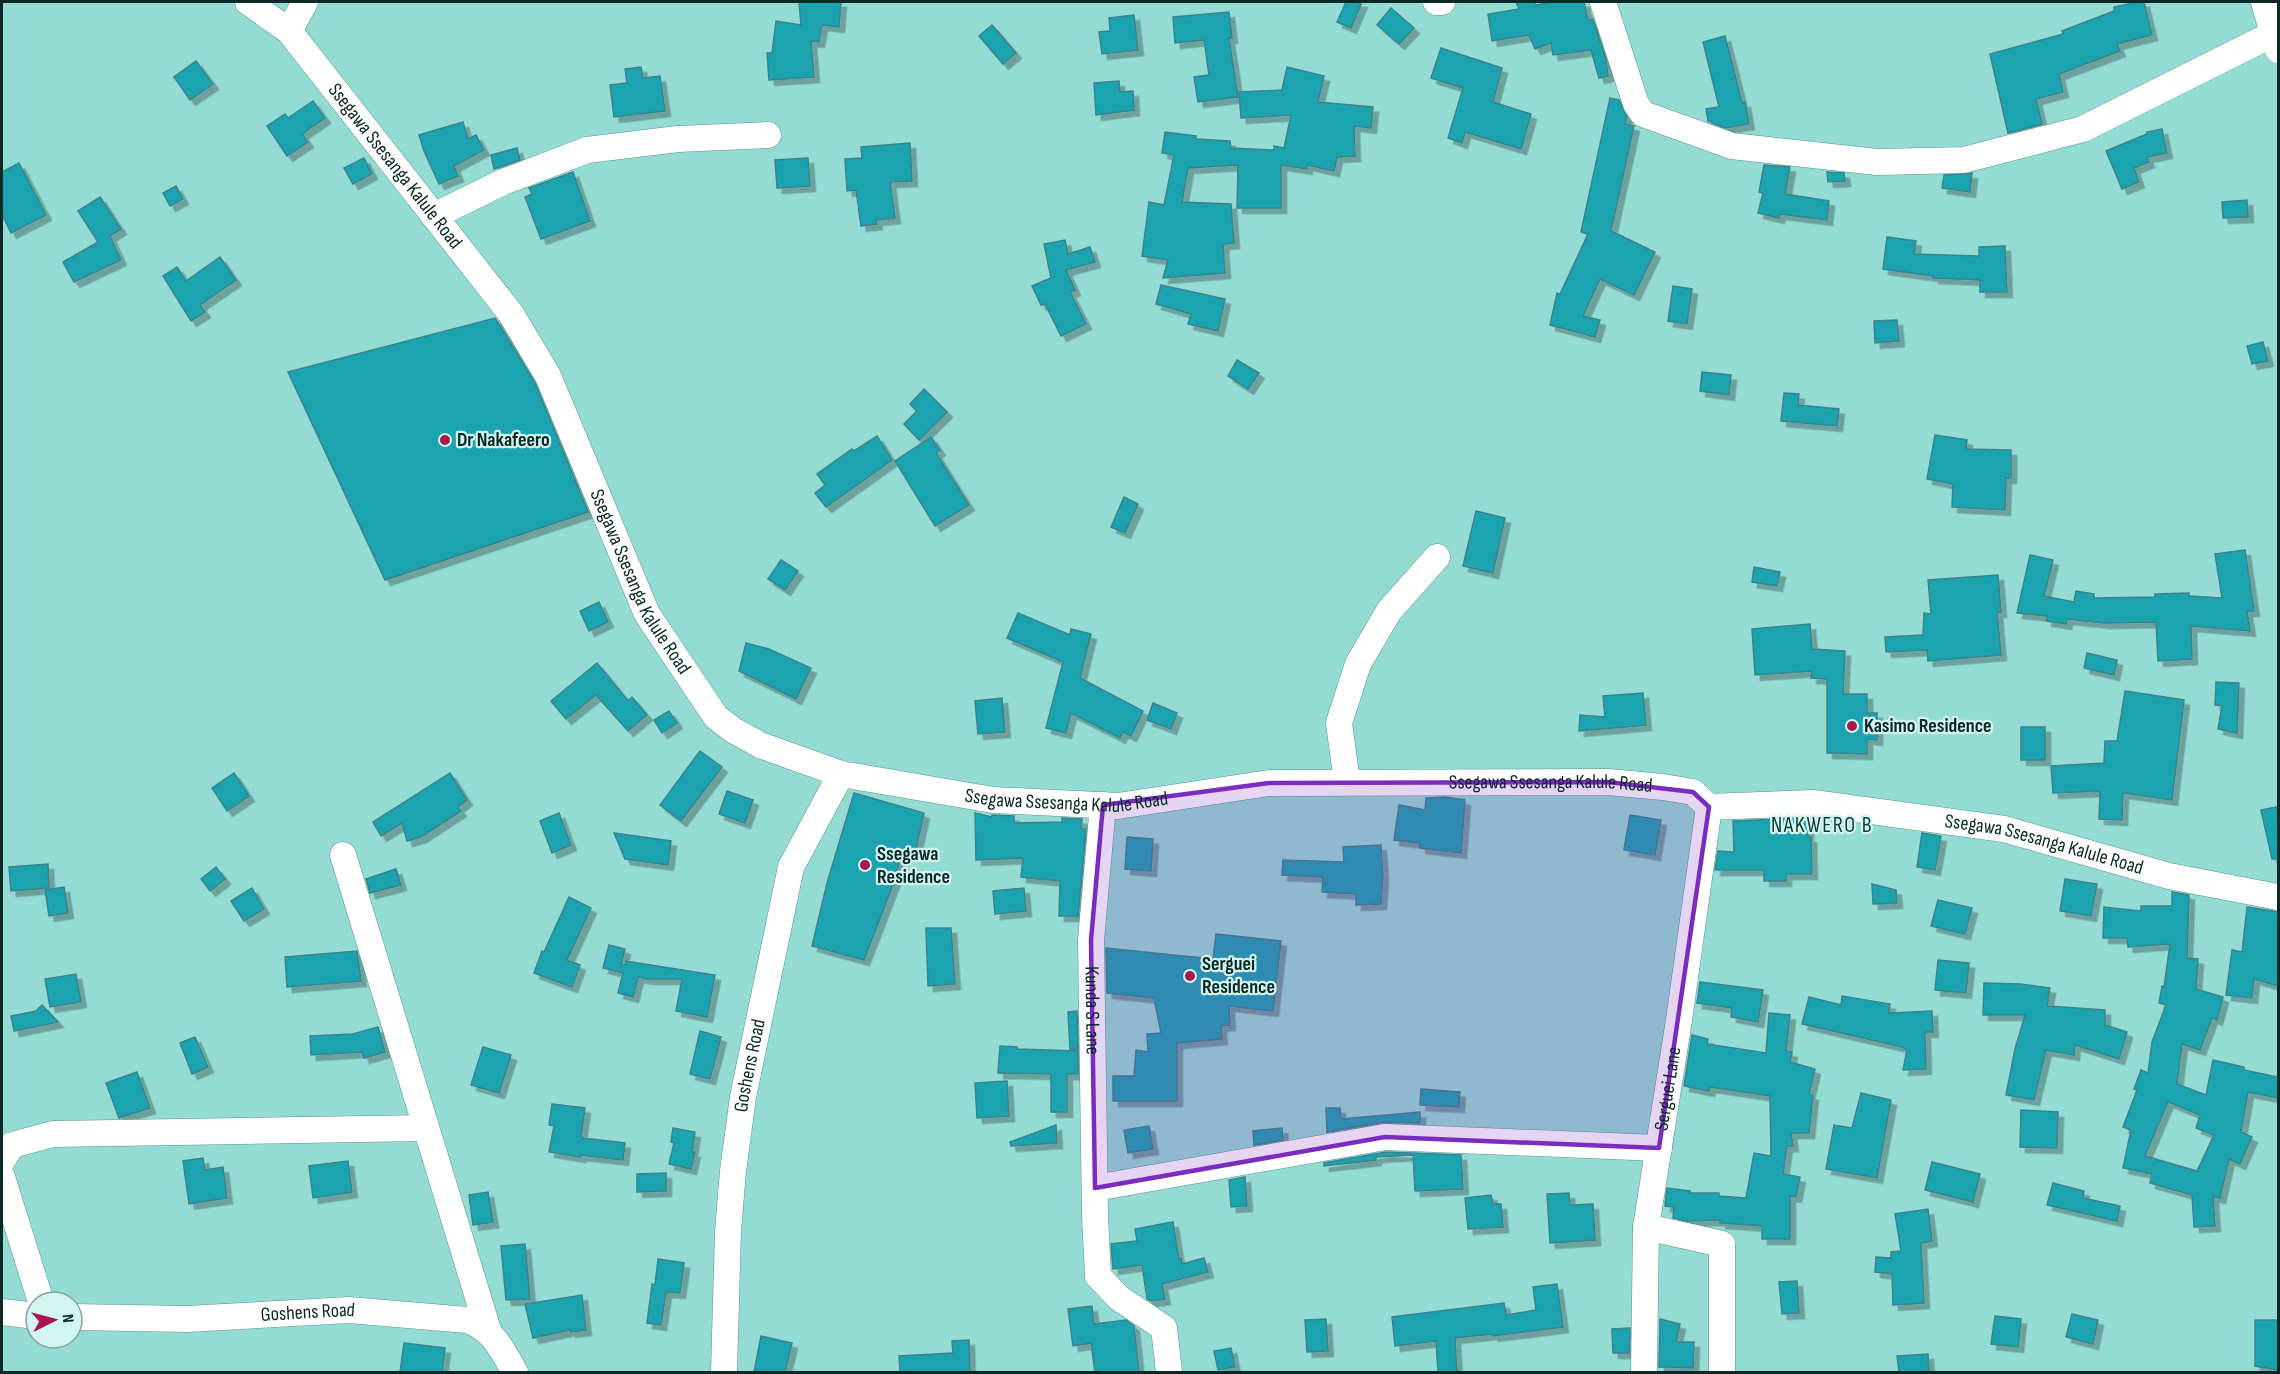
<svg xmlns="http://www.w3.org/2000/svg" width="2280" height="1374" font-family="'Sofia Sans Condensed',sans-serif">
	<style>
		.building { fill: #1aa3b0; stroke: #3b848d; stroke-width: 1.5; fill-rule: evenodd; filter: url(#shadow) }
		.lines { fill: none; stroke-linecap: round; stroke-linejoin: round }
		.minor-casing { stroke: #50978f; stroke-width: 27 }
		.minor { stroke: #fff; stroke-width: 26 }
		.marked { fill: #7b2cbf; fill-opacity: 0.2; stroke: #7b2cbf; stroke-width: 4.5; stroke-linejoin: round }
		.poi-dot { fill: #a9174f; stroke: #d3f5f0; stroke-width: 2 }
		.labels { text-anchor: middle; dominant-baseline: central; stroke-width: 4.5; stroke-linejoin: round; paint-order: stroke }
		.street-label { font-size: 20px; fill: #0a2926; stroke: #d3f5f0 }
		.poi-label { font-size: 20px; font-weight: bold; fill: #0a2926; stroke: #d3f5f0; text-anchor: start }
		.quarter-label { font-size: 22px; letter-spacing: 1.5px; fill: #103733; stroke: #d3f5f0 }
	</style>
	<defs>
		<filter id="shadow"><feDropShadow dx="5.5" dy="5.5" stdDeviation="0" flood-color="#0004"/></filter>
	</defs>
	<rect width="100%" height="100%" fill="#94dcd3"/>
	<g class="building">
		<polygon points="799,2 841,2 839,27 822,25 819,42 811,41 814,77 769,80 767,53 772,53 776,21 801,25"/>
		<polygon points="1346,2 1362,2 1351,28 1337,22"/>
		<polygon points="1516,2 1534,2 1536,5 1553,2 1584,2 1588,20 1593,19 1606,60 1608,76 1599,78 1591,50 1553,55 1551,43 1535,49 1529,35 1492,41 1488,14 1519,9"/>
		<polygon points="2138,2 2144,2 2152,35 2117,44 2120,51 2059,74 2063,92 2036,99 2042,124 2008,133 1990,54 2063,34 2062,31 2114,11 2114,7"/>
		<polygon points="1391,8 1414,28 1399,44 1377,25"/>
		<polygon points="1229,12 1232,38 1229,38 1238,97 1198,102 1194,77 1209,75 1204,40 1175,43 1173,17"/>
		<polygon points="1134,15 1138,50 1102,54 1099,32 1110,31 1109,18"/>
		<polygon points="992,25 1016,53 1003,64 979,36"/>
		<polygon points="1725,36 1742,103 1745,102 1749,124 1725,128 1708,121 1706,109 1719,107 1703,42"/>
		<polygon points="1441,48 1502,68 1493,102 1531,114 1521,149 1465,132 1462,143 1448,138 1463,88 1431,78"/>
		<polygon points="196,61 213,84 190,100 174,77"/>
		<polygon points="641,67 643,78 660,76 665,111 614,117 610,85 627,83 625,69"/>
		<polygon points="1287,67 1324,76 1318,102 1373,107 1371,128 1354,126 1355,156 1337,157 1334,171 1307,165 1307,169 1281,165 1281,208 1237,208 1238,165 1188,168 1182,202 1231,204 1234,243 1223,244 1225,273 1163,278 1168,260 1142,256 1149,202 1164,205 1174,155 1162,153 1165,132 1196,136 1196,139 1230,141 1231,148 1274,150 1274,146 1284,148 1291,115 1241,118 1239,92 1282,90"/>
		<polygon points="1119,81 1120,92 1133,91 1134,110 1096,115 1094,83"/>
		<polygon points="1610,98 1619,100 1627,117 1625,124 1634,126 1611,231 1655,252 1634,295 1600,279 1583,316 1600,320 1595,337 1550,325 1557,293 1560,294 1588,234 1581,232"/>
		<polygon points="313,101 325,118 302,134 308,142 287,156 267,126 285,114 288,118"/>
		<polygon points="463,122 468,139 476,135 484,150 454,166 458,176 439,184 424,151 419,135"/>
		<polygon points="2162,129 2167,153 2147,157 2149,162 2134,168 2139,182 2122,189 2106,151 2147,134 2147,132"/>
		<polygon points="910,143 912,181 890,182 895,218 876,220 877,224 861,226 856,190 847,191 845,159 862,158 861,147"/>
		<polygon points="517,148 520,160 494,169 491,155"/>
		<polygon points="364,158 372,174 353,184 344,168"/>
		<polygon points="808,158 810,186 777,188 775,160"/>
		<polygon points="19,163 46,215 11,233 2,214 2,172"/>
		<polygon points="1764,165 1790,167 1785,194 1829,201 1827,220 1780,214 1779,218 1758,213 1763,193 1759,192"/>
		<polygon points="573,172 590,221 541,239 525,197 532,194 529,188"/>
		<polygon points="1827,172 1844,173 1845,181 1828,182"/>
		<polygon points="1972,173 1970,192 1942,188 1944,175"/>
		<polygon points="176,186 183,199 170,206 163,193"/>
		<polygon points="100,197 121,229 110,236 121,260 74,282 63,262 98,242 78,211"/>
		<polygon points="2247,200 2248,217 2223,218 2222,202"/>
		<polygon points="1887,237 1916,241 1914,254 1979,256 1979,247 2005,246 2007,292 1980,292 1980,280 1933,278 1933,276 1883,269"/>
		<polygon points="1065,240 1068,254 1090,247 1095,262 1066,270 1075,290 1070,292 1086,324 1061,336 1045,304 1041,305 1032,286 1051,278 1044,244"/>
		<polygon points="220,257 236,280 200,305 205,312 191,321 163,276 177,267 186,281"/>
		<polygon points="1161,285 1225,299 1218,331 1188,324 1191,314 1156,304"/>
		<polygon points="1673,286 1692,289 1687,324 1668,321"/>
		<polygon points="495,318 535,383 588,512 385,580 288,372"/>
		<polygon points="1897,320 1899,341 1875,343 1874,321"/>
		<polygon points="2263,342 2268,361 2252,364 2247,346"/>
		<polygon points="1237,360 1259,373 1248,389 1228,376"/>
		<polygon points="1702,372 1731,375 1729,395 1700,391"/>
		<polygon points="924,389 947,412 919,440 904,424 917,411 910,404"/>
		<polygon points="1784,393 1799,394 1798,405 1839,409 1837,426 1781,421"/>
		<polygon points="1935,435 1967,440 1966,449 2011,450 2011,478 2006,478 2005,510 1952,507 1953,484 1927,479"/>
		<polygon points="877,436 892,460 826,507 815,493 825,485 817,474 852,449 854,451"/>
		<polygon points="931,437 940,450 936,453 969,505 935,526 895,461"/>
		<polygon points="1124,497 1138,504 1125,533 1111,527"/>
		<polygon points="1476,511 1505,518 1493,573 1463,566"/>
		<polygon points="2245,550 2254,611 2247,611 2250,631 2191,626 2192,659 2158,661 2156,622 2104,623 2067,619 2066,624 2046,621 2047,616 2017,613 2030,555 2053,560 2044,596 2074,602 2076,591 2094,594 2094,598 2155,597 2155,594 2189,593 2189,596 2222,598 2215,554"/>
		<polygon points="781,560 798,571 785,590 768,579"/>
		<polygon points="1754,567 1780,572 1777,586 1752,582"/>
		<polygon points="1998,575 2001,612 1997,612 2001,655 1928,661 1927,650 1886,652 1885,637 1923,635 1924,613 1931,614 1928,580"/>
		<polygon points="599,602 608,622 589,631 580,611"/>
		<polygon points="1018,613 1070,635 1071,629 1091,634 1080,678 1143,711 1131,736 1123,732 1120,738 1071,713 1066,733 1046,728 1063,662 1007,638"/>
		<polygon points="1810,624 1812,649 1845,651 1843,694 1867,694 1867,713 1877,713 1877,740 1867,739 1867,754 1827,753 1827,679 1811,678 1812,671 1755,675 1752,629"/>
		<polygon points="746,643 769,649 811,668 796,699 739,671"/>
		<polygon points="2087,653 2117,660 2114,675 2084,668"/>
		<polygon points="597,663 628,701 632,697 647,715 628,731 596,695 566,719 551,701"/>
		<polygon points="2216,682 2239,683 2237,733 2218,729 2222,706 2215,705"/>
		<polygon points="2125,691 2184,700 2172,800 2123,793 2122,820 2099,819 2100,791 2053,793 2051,766 2104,763 2105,741 2117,741"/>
		<polygon points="1643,693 1646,725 1579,731 1580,715 1605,717 1603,696"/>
		<polygon points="1002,698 1005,732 978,734 975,701"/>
		<polygon points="1153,703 1177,713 1171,729 1147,720"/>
		<polygon points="669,711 677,723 662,733 654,720"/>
		<rect x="2021" y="727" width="24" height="33"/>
		<polygon points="700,751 722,767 681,821 660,805"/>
		<polygon points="234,773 249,796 227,811 212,788"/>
		<polygon points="450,773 467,800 458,807 461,811 421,837 407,841 402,823 381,836 373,822"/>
		<polygon points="727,791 753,800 745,823 719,814"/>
		<polygon points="854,793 924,813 915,854 901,852 896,877 864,960 812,946 827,883"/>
		<polygon points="1445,797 1465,800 1461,853 1420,848 1420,843 1394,840 1399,805 1425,810 1426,798"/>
		<polygon points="2277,807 2278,859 2272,859 2261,810"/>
		<polygon points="559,813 571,845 552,853 540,821"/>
		<polygon points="975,813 992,817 992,815 1014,816 1014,823 1062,822 1062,818 1082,819 1081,829 1086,829 1078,916 1059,916 1060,881 1021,877 1023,858 976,860"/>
		<polygon points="1630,815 1661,820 1655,855 1624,850"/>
		<polygon points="1808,818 1808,837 1811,837 1812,874 1786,874 1786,881 1764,881 1764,870 1715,870 1718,851 1734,852 1733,821"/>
		<polygon points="614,833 671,841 668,865 625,859"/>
		<polygon points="1922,833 1941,836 1935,870 1917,867"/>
		<polygon points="1127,837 1153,839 1151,871 1125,869"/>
		<polygon points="1381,845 1383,876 1381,904 1356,905 1356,894 1322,892 1323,877 1282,875 1283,860 1344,862 1343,847"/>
		<polygon points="48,864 49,888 11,891 9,867"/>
		<polygon points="216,867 225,879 210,891 201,879"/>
		<polygon points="396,869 401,885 370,893 366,879"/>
		<polygon points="2065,879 2097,884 2091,916 2060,911"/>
		<polygon points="1872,884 1896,890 1897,903 1873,904"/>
		<polygon points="64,887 68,913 49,916 45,890"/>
		<polygon points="252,888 264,909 244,921 231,901"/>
		<polygon points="1024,888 1026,911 995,914 993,891"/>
		<path d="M 2172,892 L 2189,895 L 2187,958 L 2198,959 L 2196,989 L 2223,997 L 2217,1020 L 2212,1018 L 2200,1050 L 2182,1044 L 2177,1084 L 2206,1095 L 2213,1060 L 2244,1067 L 2244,1070 L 2278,1077 L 2278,1098 L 2248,1092 L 2241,1132 L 2252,1137 L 2240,1164 L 2229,1159 L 2220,1198 L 2213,1197 L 2215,1226 L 2194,1227 L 2192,1195 L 2150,1183 L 2152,1174 L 2123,1168 L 2131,1130 L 2123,1127 L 2137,1090 L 2134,1089 L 2141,1070 L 2148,1073 L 2152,1042 L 2166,1005 L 2159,1003 L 2162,986 L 2164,987 L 2170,944 L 2128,947 L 2127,938 L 2103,938 L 2104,907 L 2141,911 L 2141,906 L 2172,906 ZM 2168,1102 L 2200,1115 L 2196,1128 L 2214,1135 L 2197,1171 L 2145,1156 Z"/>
		<polygon points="569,897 591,908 567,960 580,965 572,987 534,973 542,951 544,952"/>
		<polygon points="1938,900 1972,908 1965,934 1931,926"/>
		<polygon points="2247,907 2278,912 2278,986 2254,979 2252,998 2226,995 2232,950 2242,952"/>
		<polygon points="926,928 951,928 955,984 928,986"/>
		<polygon points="1216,934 1281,941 1273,1011 1229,1006 1230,1025 1221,1026 1222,1039 1177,1043 1177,1101 1113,1101 1113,1076 1134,1076 1136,1050 1148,1052 1147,1034 1161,1033 1154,998 1107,993 1106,948 1213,959"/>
		<polygon points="609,945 625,949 621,965 625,965 626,961 715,975 707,1017 676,1011 682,979 648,979 638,977 633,997 618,993 623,973 603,968"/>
		<polygon points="357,951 361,981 287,987 285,957"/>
		<polygon points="1938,960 1969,963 1966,993 1935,990"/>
		<polygon points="76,974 81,1002 50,1007 45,979"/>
		<polygon points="1700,982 1763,990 1758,1022 1731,1017 1732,1008 1697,1003"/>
		<polygon points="1984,983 2020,984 2050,988 2047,1006 2105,1010 2105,1025 2127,1032 2119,1059 2075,1045 2074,1055 2046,1050 2034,1100 2006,1095 2015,1049 2025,1015 1983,1015"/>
		<polygon points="1842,996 1890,1004 1889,1013 1932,1011 1933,1032 1925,1032 1926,1069 1903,1070 1907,1050 1902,1047 1802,1024 1809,997 1841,1005"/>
		<polygon points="42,1005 58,1022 14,1031 11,1016 36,1011"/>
		<polygon points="1077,1011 1078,1049 1070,1050 1068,1012"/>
		<polygon points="1769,1013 1790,1015 1786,1051 1792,1052 1790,1062 1815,1069 1809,1094 1813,1095 1809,1133 1791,1133 1793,1146 1787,1146 1783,1174 1800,1177 1796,1197 1790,1196 1790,1239 1762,1239 1762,1226 1720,1223 1720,1220 1687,1221 1673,1218 1674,1207 1665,1206 1667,1188 1690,1191 1690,1193 1719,1193 1719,1196 1746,1198 1754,1153 1771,1156 1770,1096 1710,1087 1709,1091 1684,1086 1692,1035 1708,1039 1707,1044 1766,1053"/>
		<polygon points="378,1027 385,1052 364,1058 362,1052 311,1055 310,1036 353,1034"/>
		<polygon points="700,1031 721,1037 710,1079 690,1074"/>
		<polygon points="195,1037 208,1067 192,1074 180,1043"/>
		<polygon points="1000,1046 1017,1047 1017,1049 1078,1051 1078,1074 1067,1074 1067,1112 1051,1112 1051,1074 998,1073"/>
		<polygon points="483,1047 511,1055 499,1093 471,1085"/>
		<polygon points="137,1072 150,1108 119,1118 106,1083"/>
		<polygon points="1007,1081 1009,1116 977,1118 975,1083"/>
		<polygon points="1421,1089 1460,1092 1459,1107 1420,1105"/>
		<polygon points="1861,1093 1891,1100 1877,1178 1826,1169 1834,1125 1852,1128"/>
		<polygon points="552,1104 585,1108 581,1136 583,1138 625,1143 623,1160 580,1155 580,1157 549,1152 554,1126 549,1125"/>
		<polygon points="1326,1108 1340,1108 1341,1119 1420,1112 1420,1123 1383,1122 1327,1132"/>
		<polygon points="2021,1110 2058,1112 2057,1148 2020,1147"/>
		<polygon points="1056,1125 1057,1143 1011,1146 1010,1142"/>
		<polygon points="1149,1126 1153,1149 1128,1153 1124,1130"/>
		<polygon points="673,1128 695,1132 692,1152 695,1152 691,1169 669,1164 674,1143 671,1142"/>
		<polygon points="1282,1128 1283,1140 1254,1145 1253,1131"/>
		<polygon points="1386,1152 1461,1155 1463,1189 1415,1191 1413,1155 1376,1157 1376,1160 1324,1166 1324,1163"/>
		<polygon points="203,1158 205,1170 223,1167 227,1198 189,1204 183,1161"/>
		<polygon points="348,1161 352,1192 313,1198 309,1166"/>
		<polygon points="1932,1162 1980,1174 1973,1202 1925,1190"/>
		<polygon points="666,1173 666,1191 637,1192 637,1174"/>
		<polygon points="1245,1177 1247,1206 1231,1207 1229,1180"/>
		<polygon points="2053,1183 2084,1191 2083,1198 2120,1206 2117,1221 2047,1205"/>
		<polygon points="488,1192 493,1222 473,1225 469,1195"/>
		<polygon points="1569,1193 1570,1205 1593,1204 1595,1240 1550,1243 1547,1194"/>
		<polygon points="1491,1195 1493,1204 1501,1204 1503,1227 1468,1229 1465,1198"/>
		<polygon points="1928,1209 1932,1241 1921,1243 1924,1303 1893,1305 1892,1274 1875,1272 1876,1257 1891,1258 1891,1252 1901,1251 1895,1214"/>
		<polygon points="1173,1222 1179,1259 1181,1258 1182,1264 1204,1258 1208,1272 1162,1284 1165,1299 1151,1301 1147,1299 1142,1265 1113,1269 1111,1244 1137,1241 1135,1229"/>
		<polygon points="525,1244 530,1299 506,1300 501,1246"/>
		<polygon points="658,1259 684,1263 680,1293 666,1292 661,1325 647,1323 652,1284 655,1285"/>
		<polygon points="1797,1281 1799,1313 1782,1314 1779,1282"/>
		<polygon points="1557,1284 1563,1327 1493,1336 1493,1334 1455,1338 1457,1372 1438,1372 1436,1341 1395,1346 1392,1317 1504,1303 1506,1315 1536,1310 1533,1287"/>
		<polygon points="582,1295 586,1330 570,1332 570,1330 533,1338 525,1304"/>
		<polygon points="1092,1306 1094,1324 1126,1320 1134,1326 1139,1372 1095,1372 1091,1343 1073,1346 1068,1309"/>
		<polygon points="2072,1314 2098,1320 2093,1344 2066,1337"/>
		<polygon points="1995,1316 2021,1319 2018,1347 1991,1344"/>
		<polygon points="1326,1319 1328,1351 1307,1352 1305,1320"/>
		<polygon points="1660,1319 1680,1324 1676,1342 1694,1342 1693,1368 1659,1367"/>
		<polygon points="2255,1320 2278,1320 2278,1370 2255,1366"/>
		<polygon points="1630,1328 1629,1353 1613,1353 1612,1329"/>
		<polygon points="761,1336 792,1343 785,1372 754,1372"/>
		<polygon points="969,1340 970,1372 900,1372 899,1356 953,1353 952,1341"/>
		<polygon points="404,1343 445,1348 442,1372 400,1372"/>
		<polygon points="1231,1348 1235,1367 1218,1370 1214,1351"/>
		<polygon points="1928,1354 1929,1372 1899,1372 1897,1356"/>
	</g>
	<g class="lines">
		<g class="minor-casing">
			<g id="minor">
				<path id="s1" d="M 248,2 L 289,31 L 511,314 L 548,376 L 647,614 L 716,717 L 733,730 L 760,745 L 841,774 L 993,800 L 1118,806 L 1269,783 L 1608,782 L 1663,787 L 1693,792 L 1709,807 L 1813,803 L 2004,829 L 2169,876 L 2278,897"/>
				<polyline points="1436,2 1442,2"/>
				<polyline points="1603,2 1636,104 1643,114 1732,146 1877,162 1964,160 2083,129 2273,34"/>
				<polyline points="2264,2 2278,50"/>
				<polyline points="289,31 305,2"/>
				<polyline points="434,216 503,182 587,150 678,139 768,135"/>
				<polyline points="1347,782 1339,723 1358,664 1389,611 1437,557"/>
				<path id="s2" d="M 1103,805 L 1091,940 L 1095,1216 L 1098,1276 L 1119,1298 L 1164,1328 L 1169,1372"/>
				<polyline points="343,855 488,1330"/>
				<polyline points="2,1161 12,1145 53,1134 426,1128"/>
				<polyline points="2,1177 41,1302"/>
				<polyline points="1095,1188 1385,1137 1659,1148"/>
				<polyline points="1646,1227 1722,1244 1722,1372"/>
				<polyline points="2,1312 36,1316"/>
				<path id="s3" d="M 72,1317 L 187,1319 L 349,1310 L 467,1320 C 493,1329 502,1350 515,1372"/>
				<path id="s4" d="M 724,1372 L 728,1231 L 733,1171 L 743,1097 L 791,867 L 841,774"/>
				<path id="s5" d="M 1644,1372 L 1646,1227 L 1679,1020 L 1709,807"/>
			</g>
		</g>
		<use href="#minor" class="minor"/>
	</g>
	<path class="marked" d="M 1608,782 L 1693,792 L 1709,807 L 1659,1148 L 1385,1137 L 1095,1188 L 1091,940 L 1103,805 L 1269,783 Z"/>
	<g class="poi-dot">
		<circle cx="445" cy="440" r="6"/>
		<circle cx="1852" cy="726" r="6"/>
		<circle cx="865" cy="865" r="6"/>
		<circle cx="1190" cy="976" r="6"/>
	</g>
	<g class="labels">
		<g class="street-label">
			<text stroke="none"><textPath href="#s1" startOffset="222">Ssegawa Ssesanga Kalule Road</textPath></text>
			<text stroke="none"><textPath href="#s1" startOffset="708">Ssegawa Ssesanga Kalule Road</textPath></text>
			<text stroke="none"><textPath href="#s1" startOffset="1716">Ssegawa Ssesanga Kalule Road</textPath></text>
			<text stroke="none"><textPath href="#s1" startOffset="1230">Ssegawa Ssesanga Kalule Road</textPath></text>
			<text stroke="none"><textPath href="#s1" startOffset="2220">Ssegawa Ssesanga Kalule Road</textPath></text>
			<text stroke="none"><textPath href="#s2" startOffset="206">Kunda S Lane</textPath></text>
			<text stroke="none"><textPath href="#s4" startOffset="308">Goshens Road</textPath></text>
			<text stroke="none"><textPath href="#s5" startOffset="285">Serguei Lane</textPath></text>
			<text stroke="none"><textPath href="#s3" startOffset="236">Goshens Road</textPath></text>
		</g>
		<g class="poi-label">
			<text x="457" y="440">Dr Nakafeero</text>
			<text x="1864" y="726">Kasimo Residence</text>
			<text x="877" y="854">Ssegawa<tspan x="877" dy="23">Residence</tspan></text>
			<text x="1202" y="964">Serguei<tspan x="1202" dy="23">Residence</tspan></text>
		</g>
		<g class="quarter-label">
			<text x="1822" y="825">NAKWERO B</text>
		</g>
	</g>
	<rect width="2280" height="1374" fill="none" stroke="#0a2926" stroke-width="6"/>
	<g transform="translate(54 1320) rotate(84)"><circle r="28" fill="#d3f5f0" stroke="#83a39f" stroke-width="1.5"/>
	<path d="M0-4.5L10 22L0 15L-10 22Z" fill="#a9174f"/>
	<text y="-9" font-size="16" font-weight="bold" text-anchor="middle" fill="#0a2926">N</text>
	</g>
</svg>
